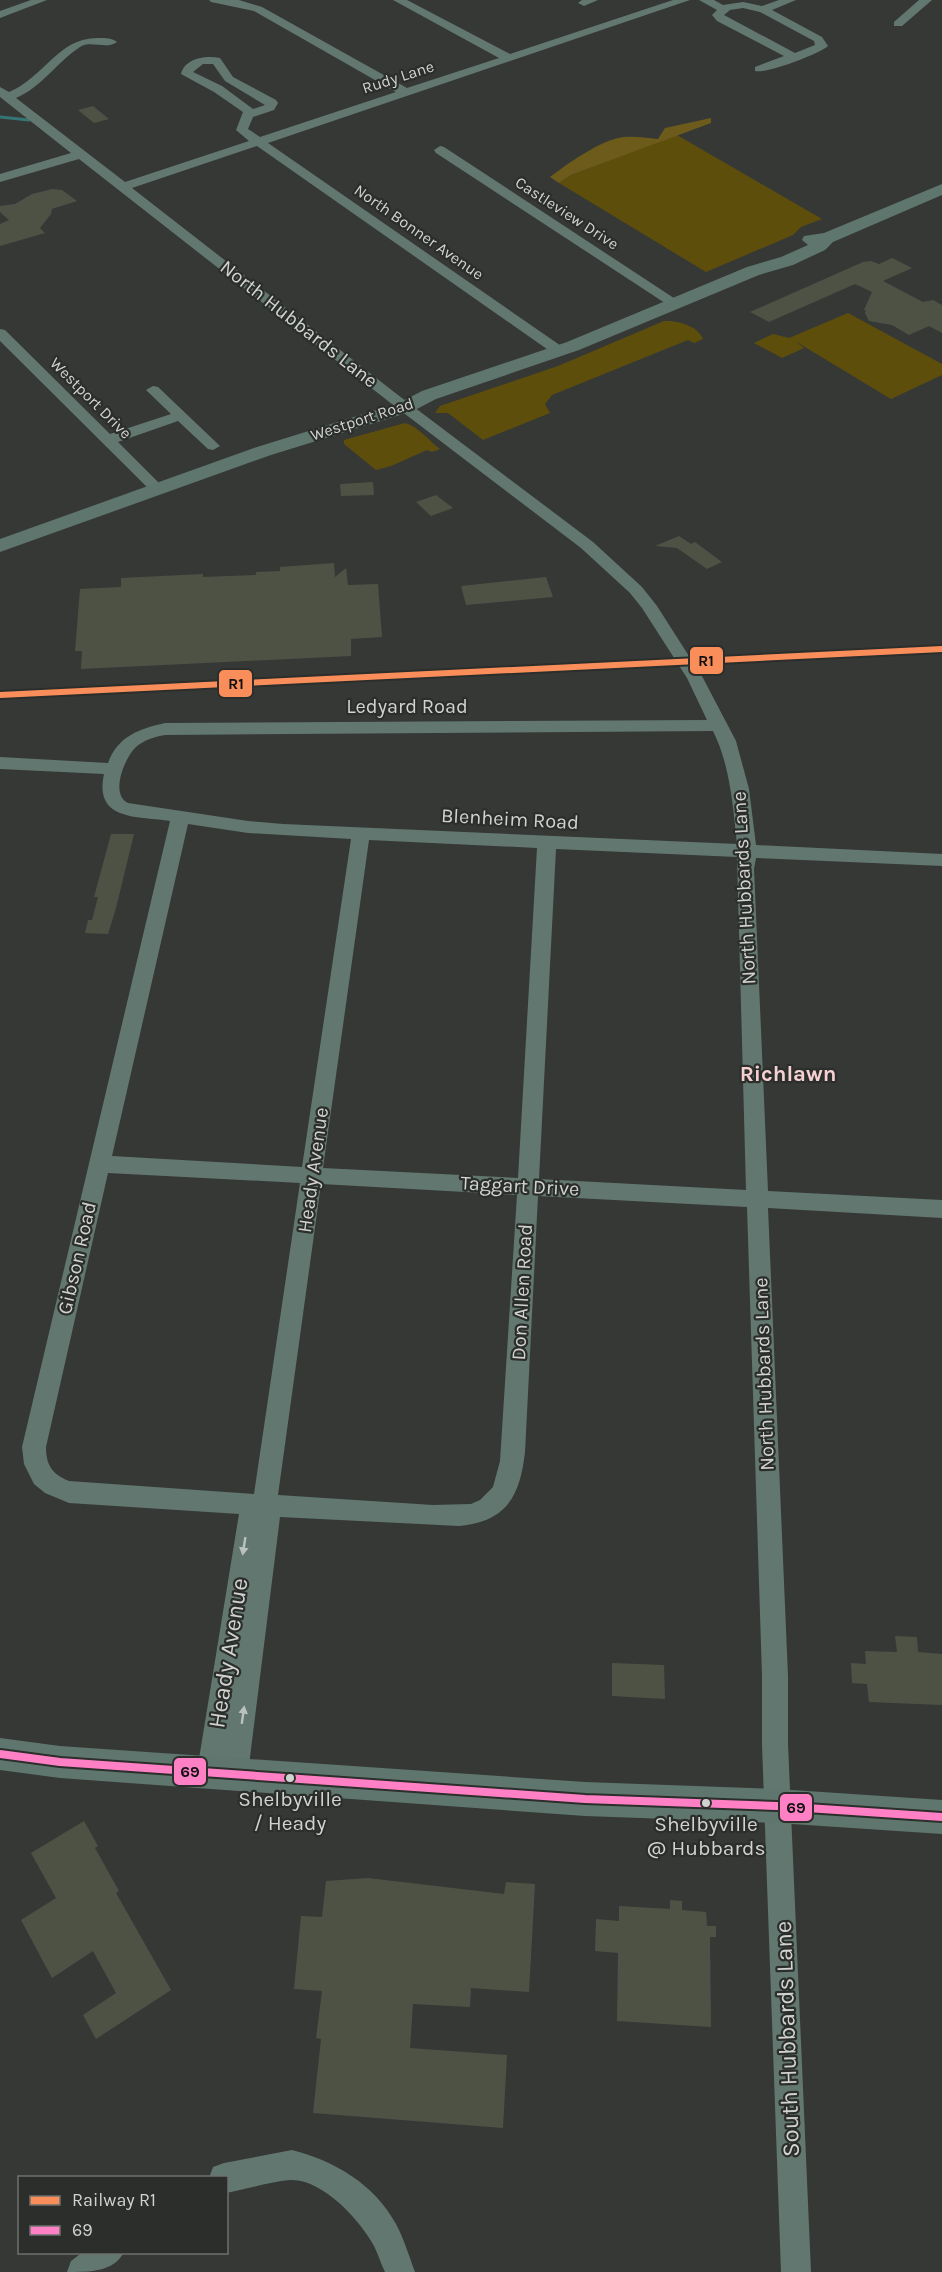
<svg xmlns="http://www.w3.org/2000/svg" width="942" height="2272" font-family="Karla,sans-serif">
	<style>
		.green { fill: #5e4e0c }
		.forest { fill: #6c5b1a }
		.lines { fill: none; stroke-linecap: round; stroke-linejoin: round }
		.stream { stroke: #357576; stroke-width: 3 }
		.building { fill: #4e5245 }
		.minor { fill: #627770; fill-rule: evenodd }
		.major { fill: #5e766d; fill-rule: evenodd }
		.bus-1-casing { stroke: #2b2e2b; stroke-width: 12 }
		.bus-1 { stroke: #ff80c5; stroke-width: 8 }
		.rail-1-casing { stroke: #2b2e2b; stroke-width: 10 }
		.rail-1 { stroke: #fa8e5a; stroke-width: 6 }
		.oneway { fill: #bbc1be }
		.bus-dot { fill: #d1d3d1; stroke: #2b2e2b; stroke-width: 2 }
		.labels { text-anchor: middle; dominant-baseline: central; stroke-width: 4.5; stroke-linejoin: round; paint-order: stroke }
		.far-street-label { font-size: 16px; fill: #d1d3d1; stroke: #2b2e2b }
		.street-label { font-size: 20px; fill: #d1d3d1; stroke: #2b2e2b }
		.near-bus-label { font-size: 21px; fill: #d1d3d1; stroke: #2b2e2b }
		.quarter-label { font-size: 22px; font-weight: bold; fill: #f5d1d2; stroke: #2b2e2b }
		.near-street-label { font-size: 24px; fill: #d1d3d1; stroke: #2b2e2b }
		.line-badge { stroke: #2b2e2b; stroke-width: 2 }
		.pale-badge-label { font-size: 16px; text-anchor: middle; font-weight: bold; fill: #111 }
	</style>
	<rect width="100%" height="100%" fill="#363836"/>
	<g class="green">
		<polygon points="677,135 822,219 801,227 793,235 706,272 559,183 571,175"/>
		<polygon points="848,313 942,364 942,375 891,399 795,341 804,348 782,358 754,343 773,334 789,338"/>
		<path d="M 664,321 C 678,320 698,326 703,339 L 694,343 L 688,340 L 552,395 L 545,404 L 550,413 L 483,440 L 448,413 L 435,413 L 440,406 L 558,366 Z"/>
		<path d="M 405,423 C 418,426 429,441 440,449 L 432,452 L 427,450 L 391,466 L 376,470 L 344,444 L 344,440 Z"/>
	</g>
	<path class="forest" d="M 711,118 L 711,123 L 571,175 L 559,183 L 550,177 C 567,164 602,139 624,137 C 635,136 647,138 658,139 L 665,128 Z"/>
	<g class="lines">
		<polyline class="stream" points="0,117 29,120"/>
	</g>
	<g class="building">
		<polygon points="93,106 109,119 94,123 78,110"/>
		<polygon points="52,189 62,190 77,201 52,209 51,214 40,228 45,233 0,246 0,224 9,220 0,212 0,206 15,204 32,194"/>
		<polygon points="892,258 912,268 883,281 923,302 933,300 942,305 942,333 929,326 909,335 892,325 869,321 865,313 866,310 864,310 872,292 855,284 769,322 750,312 863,262 871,261 879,264"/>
		<polygon points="373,482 374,495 341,496 340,484"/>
		<polygon points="436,495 453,508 431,516 416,502"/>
		<polygon points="679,536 691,544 695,542 722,562 707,569 677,548 655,546"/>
		<polygon points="334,563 335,577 346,568 348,585 378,584 382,637 351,639 351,656 81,669 82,651 75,651 80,589 121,587 121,578 203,574 203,577 256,575 256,572 280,571 280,567"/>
		<polygon points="546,577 553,597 466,605 461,586"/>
		<polygon points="111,834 134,834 116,908 108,934 85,933 88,920 92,920 98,897 94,897"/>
		<polygon points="895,1636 917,1637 918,1652 942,1654 942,1705 869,1702 867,1684 852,1683 851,1663 866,1664 865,1651 897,1652"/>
		<polygon points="612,1663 664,1665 665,1699 612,1696"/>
		<polygon points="84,1821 98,1846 95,1848 119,1891 116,1893 171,1990 96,2039 83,2015 116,1993 93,1951 52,1978 21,1920 56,1898 31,1853"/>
		<polygon points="368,1878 504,1894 506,1882 535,1884 529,1992 471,1988 470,2007 413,2004 410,2048 507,2055 503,2128 313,2113 321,2039 316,2038 322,1991 294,1989 301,1916 322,1917 326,1881"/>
		<polygon points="670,1900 682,1901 682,1910 706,1912 707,1926 716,1926 716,1937 710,1937 711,2027 617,2021 618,1953 595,1951 596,1919 619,1921 619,1906 670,1909"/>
	</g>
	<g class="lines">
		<g class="minor">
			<polygon points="31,0 47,0 0,18 0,11"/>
			<path d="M 209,0 L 239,0 L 262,7 L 407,88 L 499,58 L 393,0 L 407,0 L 510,54 L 673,0 L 690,0 L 268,143 L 564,348 L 566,351 L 564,354 L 554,354 L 257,146 L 132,188 L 398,395 L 593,542 L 642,587 L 657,606 L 703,678 L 736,741 L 749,789 L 756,845 L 942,854 L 942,866 L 756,858 L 754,869 L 768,1191 L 942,1200 L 942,1218 L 768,1208 L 788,1676 L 788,1744 L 811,2272 L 781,2272 L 762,1744 L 762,1676 L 747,1207 L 538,1196 L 525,1452 C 520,1496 507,1521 459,1526 L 280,1517 L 248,1773 L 244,1782 L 235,1786 L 226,1782 L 222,1774 L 219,1780 L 210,1784 L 201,1780 L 197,1771 L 239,1514 L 69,1503 L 45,1493 L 34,1484 L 24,1464 L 22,1447 L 170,821 C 136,816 94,821 104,774 L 0,769 L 0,757 L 108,763 C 118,736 139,729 165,723 L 707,720 L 687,678 L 642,608 L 630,593 L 581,548 L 388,401 L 79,159 L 0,182 L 0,174 L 71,153 L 0,97 L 0,87 L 9,92 C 45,77 58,37 99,38 C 106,38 112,38 117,42 C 107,50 91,40 80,47 C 57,62 42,87 16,98 L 125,182 L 249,141 L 236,130 L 243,112 L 214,92 L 181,74 C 185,58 206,55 220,58 L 233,77 L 276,100 L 278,103 L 274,110 L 253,117 L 248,129 L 260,137 L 396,92 L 254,11 L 211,2 ZM 203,64 L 213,64 L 225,81 L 265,105 L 253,109 L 222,86 L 193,72 ZM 713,731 C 730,765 733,806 737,844 L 283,824 L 248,821 L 128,803 C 110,795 124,759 135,748 C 143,740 154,737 165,735 ZM 188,824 L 248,833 L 351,839 L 302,1167 L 112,1156 ZM 369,840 L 537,848 L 518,1178 L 323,1168 ZM 556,849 L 737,857 L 746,1190 L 539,1179 ZM 108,1173 L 300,1183 L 254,1494 L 69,1481 C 52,1474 46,1465 46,1447 ZM 321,1184 L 517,1195 L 500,1461 L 493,1487 L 480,1500 L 471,1504 L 433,1505 L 278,1495 Z"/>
			<polygon points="598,0 584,6 578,3 582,0"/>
			<path d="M 699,0 L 714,0 L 723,5 L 743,2 L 762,6 L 779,0 L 796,0 L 772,10 L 822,37 L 828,46 C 819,54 767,74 755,71 L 755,67 L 784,56 L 717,21 L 712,15 L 717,10 ZM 743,8 L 760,12 L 814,41 L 815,45 L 795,53 L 724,15 L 730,10 Z"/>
			<polygon points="919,0 932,0 902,26 894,26 894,22"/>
			<polygon points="440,146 444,147 683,304 676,308 671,307 436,153 434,150"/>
			<polygon points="0,329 5,330 110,434 171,414 146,390 153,386 158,387 220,446 213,450 208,449 178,421 118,442 165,489 162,492 152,492 0,341"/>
			<path d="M 292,2150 C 335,2161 374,2184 396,2224 C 404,2239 409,2256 415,2272 L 385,2272 C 381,2264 378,2254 374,2246 C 361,2221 322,2178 290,2180 C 269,2182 247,2189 226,2193 L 226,2178 L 209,2178 L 213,2167 L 224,2163 Z"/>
			<path d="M 83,2252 L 124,2252 C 114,2272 90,2272 67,2272 L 71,2261 Z"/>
		</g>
		<g class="major">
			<polygon points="942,184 942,195 833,242 825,250 793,265 759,275 579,350 436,399 413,411 271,455 0,552 0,539 257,447 399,403 422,391 567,342 747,267 781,257 808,245 802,240 804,236 824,233"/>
			<polygon points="0,1738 60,1746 585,1782 777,1789 942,1800 942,1834 777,1823 585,1816 60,1778 0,1770"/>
		</g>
		<g class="bus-1-casing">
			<polyline id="bus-1" points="0,1754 60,1762 585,1799 777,1806 942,1817"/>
		</g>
		<use href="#bus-1" class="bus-1"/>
		<g class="rail-1-casing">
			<polyline id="rail-1" points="0,695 942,649"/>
		</g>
		<use href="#rail-1" class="rail-1"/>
	</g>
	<defs><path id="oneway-solid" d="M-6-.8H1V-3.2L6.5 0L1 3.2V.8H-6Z" transform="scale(1.5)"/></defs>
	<g class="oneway">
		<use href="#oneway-solid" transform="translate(244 1546) rotate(99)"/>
		<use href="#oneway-solid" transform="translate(243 1715) rotate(-82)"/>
	</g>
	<g class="bus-dot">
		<circle cx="290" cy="1778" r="5"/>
		<circle cx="706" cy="1803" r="5"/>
	</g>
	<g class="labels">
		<g class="far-street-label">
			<text transform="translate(398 77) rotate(-18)">Rudy Lane</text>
			<text transform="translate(567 213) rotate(33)">Castleview Drive</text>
			<text transform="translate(419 232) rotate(35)">North Bonner Avenue</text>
			<text transform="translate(91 398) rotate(45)">Westport Drive</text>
			<text transform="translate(362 419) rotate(-18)">Westport Road</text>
		</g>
		<g class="street-label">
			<text transform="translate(299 324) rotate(38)">North Hubbards Lane</text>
			<text x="407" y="706">Ledyard Road</text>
			<text transform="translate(510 819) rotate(3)">Blenheim Road</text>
			<text transform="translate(744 888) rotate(-93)">North Hubbards Lane</text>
			<text transform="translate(313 1170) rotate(-82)">Heady Avenue</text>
			<text transform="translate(520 1186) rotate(3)">Taggart Drive</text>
			<text transform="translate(77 1258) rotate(-77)">Gibson Road</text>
			<text transform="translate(522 1292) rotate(-87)">Don Allen Road</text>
			<text transform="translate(764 1374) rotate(-92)">North Hubbards Lane</text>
		</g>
		<g class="near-bus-label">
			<text x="290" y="1799">Shelbyville<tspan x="290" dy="24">/ Heady</tspan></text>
			<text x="706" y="1824">Shelbyville<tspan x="706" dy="24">@ Hubbards</tspan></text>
		</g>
		<g class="quarter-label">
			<text x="788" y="1074">Richlawn</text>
		</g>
		<g class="near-street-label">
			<text transform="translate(228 1653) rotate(-81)">Heady Avenue</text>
			<text transform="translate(787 2039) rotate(-92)">South Hubbards Lane</text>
		</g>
	</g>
	<g class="line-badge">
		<rect x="689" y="646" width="35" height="29" rx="6" fill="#fa8e5a"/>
		<rect x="218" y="669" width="35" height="29" rx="6" fill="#fa8e5a"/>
		<rect x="173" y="1757" width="34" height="29" rx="6" fill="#ff80c5"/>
		<rect x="779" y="1793" width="34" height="29" rx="6" fill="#ff80c5"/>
	</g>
	<g class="pale-badge-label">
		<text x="706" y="666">R1</text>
		<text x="236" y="689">R1</text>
		<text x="190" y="1777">69</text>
		<text x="796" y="1813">69</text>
	</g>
	<rect x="18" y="2176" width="210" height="78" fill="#2b2e2b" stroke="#6d706d" stroke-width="1.5"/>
	<rect x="30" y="2196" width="30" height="9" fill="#fa8e5a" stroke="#6d706d" stroke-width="1.5"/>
	<text x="72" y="2206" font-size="18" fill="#d1d3d1">Railway R1</text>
	<rect x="30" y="2226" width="30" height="9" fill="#ff80c5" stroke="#6d706d" stroke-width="1.5"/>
	<text x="72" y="2236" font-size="18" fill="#d1d3d1">69</text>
</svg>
